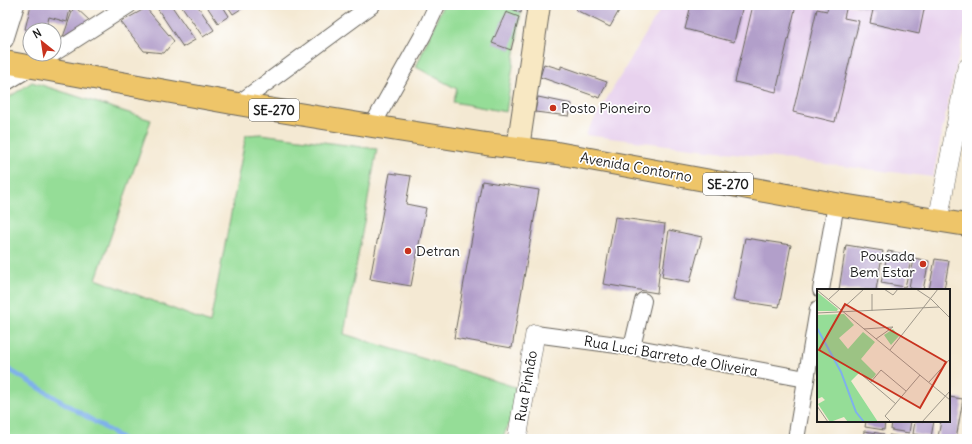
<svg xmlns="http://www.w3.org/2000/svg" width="972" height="444" font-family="Delius,sans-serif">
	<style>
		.built { fill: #e8d2ee }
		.green { fill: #95dd97; stroke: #587c5a }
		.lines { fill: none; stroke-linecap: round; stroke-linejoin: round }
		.stream { stroke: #7fb1eb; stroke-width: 4.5 }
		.building { fill: #b29fca }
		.minor-casing { stroke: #68645c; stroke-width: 18 }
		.tertiary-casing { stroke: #68645c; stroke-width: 20 }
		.secondary-casing { stroke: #68645c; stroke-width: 24 }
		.primary-casing { stroke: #68645c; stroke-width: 24 }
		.minor { stroke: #fff; stroke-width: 16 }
		.tertiary { stroke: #fff; stroke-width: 19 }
		.secondary { stroke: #f8e8c3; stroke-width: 22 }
		.primary { stroke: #eec569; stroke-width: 22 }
		.poi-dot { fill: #c8321e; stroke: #fff; stroke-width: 1.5 }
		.labels { text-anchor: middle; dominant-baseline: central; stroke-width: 3.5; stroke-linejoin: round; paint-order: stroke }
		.shield { fill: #fff; stroke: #606060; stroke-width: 1 }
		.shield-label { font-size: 13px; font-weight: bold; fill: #1c1c1c }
		.poi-label { font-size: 14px; fill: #1c1c1c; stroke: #fff; text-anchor: start }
		.street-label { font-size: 14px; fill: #1c1c1c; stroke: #fff }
		.inset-river { fill: none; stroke: #7fb1eb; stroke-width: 2 }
		.inset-road { fill: none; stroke: #9e978a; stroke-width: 1 }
		.view { fill: #c8321e; fill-opacity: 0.15; stroke: #c8321e; stroke-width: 2 }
		.inset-edge { fill: none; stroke: #1c1c1c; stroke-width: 2 }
	</style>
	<rect width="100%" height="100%" fill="#fff"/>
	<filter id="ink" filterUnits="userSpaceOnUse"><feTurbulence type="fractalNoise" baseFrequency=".025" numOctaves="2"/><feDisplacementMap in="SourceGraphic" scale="8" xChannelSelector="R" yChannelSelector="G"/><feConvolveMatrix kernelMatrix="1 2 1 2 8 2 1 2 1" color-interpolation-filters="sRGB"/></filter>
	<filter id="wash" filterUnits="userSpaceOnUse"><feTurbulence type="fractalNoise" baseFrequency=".012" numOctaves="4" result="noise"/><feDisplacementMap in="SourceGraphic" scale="16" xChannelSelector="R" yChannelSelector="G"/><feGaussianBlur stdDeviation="0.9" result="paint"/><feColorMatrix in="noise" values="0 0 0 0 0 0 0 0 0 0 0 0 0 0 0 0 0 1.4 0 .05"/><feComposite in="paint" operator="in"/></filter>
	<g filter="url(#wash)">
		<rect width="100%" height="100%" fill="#f4e9d3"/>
		<polygon class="built" points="663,5 691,5 685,29 733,42 741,5 753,5 735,82 776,91 796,5 828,5 827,11 817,9 793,112 835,122 859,21 844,18 847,5 873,10 870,23 918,34 925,5 967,5 967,23 949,97 933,177 585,135"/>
		<g class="green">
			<polygon points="443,5 504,5 521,13 506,112 453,102 457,89 416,67"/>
			<polygon points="32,82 151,120 96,279 210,323 246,135 261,134 377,149 344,334 515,387 514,413 502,439 419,439 391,436 390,439 5,439 5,100"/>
		</g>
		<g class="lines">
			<polyline class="stream" points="5,367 123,439"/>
		</g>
		<g id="blocks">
			<g class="building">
				<polygon points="31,5 71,5 67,22 49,17 46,30 29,30 25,29"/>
				<polygon points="155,5 171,5 195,40 183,47"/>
				<polygon points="181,5 197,5 214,30 203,37"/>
				<polygon points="206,5 222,5 229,16 218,23"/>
				<polygon points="227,5 243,5 244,7 233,14"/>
				<polygon points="504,5 522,5 521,13"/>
				<polygon points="578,5 622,5 610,27 576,10"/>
				<polygon points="691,5 743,5 734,42 685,29"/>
				<polygon points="753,5 796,5 776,92 735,82"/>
				<polygon points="828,5 847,5 844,18 859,21 835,122 793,112 817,9 827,11"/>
				<polygon points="852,5 925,5 919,34 870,23 873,10"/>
				<polygon points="74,6 90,21 63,37"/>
				<polygon points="146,8 174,41 164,53 144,51 121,22"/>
				<polygon points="506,12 519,17 511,50 492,43"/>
				<polygon points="544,64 561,69 561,66 607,82 600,98 540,77"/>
				<polygon points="538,97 572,104 569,116 535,112"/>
				<polygon points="390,173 411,176 406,204 426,208 411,286 370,279"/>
				<polygon points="482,181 539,190 512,348 454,338"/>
				<polygon points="615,217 665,224 657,293 603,284"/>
				<polygon points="669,230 702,237 690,282 662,277"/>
				<polygon points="745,238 791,245 779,307 733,300"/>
				<polygon points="846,245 883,251 876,290 839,290"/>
				<polygon points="888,251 912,256 905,287 881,283"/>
				<polygon points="914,258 929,261 923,290 909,288"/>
				<polygon points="935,259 949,261 944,290 929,290"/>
				<polygon points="949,397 963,399 956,439 938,437 941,421 949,421"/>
				<polygon points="866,421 885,421 884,430 865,427"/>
				<polygon points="892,421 911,421 909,433 891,430"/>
				<polygon points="915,421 934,421 931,437 913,434"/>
				<polygon points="864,431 884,434 883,439 863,439"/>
				<polygon points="889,435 908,438 908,439 889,439"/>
			</g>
		</g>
	</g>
	<g filter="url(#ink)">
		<use href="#blocks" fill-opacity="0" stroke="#68645c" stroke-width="1"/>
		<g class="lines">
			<g class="minor-casing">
				<g id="minor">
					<polyline points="5,40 16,5"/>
					<polyline points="54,53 129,5"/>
					<polyline points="5,83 35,65"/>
					<polyline points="238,104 372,5"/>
					<polyline points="372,126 423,35 437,5"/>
					<polyline points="821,290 836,204"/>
					<polyline points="535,334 632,347 806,379"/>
					<polyline points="632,347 643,301"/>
					<polyline points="796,439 818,309"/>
				</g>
			</g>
			<g class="tertiary-casing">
				<g id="tertiary">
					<polyline points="938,220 967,68"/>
					<polyline points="517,439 535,334"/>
				</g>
			</g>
			<g class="secondary-casing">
				<polyline id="secondary" points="518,148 539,5"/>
			</g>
			<g class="primary-casing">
				<polyline id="primary" points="5,62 238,104 372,126 486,144 557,153 836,204 967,225"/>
			</g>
			<use href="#minor" class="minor"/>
			<use href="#tertiary" class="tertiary"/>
			<use href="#secondary" class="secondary"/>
			<use href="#primary" class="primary"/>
		</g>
	</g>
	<g class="poi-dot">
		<circle cx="553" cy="108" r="4"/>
		<circle cx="408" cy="251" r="4"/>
		<circle cx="923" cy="264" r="4"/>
	</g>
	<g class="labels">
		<g class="shield">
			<rect x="249" y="99" width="50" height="22" rx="3"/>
			<rect x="703" y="173" width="50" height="22" rx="3"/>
		</g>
		<g class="shield-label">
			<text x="274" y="110">SE-270</text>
			<text x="728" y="184">SE-270</text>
		</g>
		<g class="poi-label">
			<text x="561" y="108">Posto Pioneiro</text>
			<text x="416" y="251">Detran</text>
			<text x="915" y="256" text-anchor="end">Pousada<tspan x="915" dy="16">Bem Estar</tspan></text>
		</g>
		<g class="street-label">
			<text transform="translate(636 167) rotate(10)">Avenida Contorno</text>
			<text transform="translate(671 356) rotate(10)">Rua Luci Barreto de Oliveira</text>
			<text transform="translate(526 386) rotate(-80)">Rua Pinhão</text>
		</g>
	</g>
	<g transform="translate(817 289)">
		<rect width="133" height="133" fill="#f4e9d3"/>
		<path d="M 0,3 L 21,20 L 20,22 L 0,22 ZM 27,25 L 37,36 L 22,49 L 31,60 L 46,43 L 58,53 L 44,70 L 59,85 L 57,88 L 53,91 L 43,83 L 34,92 L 61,133 L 31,133 L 27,128 L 13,133 L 1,115 L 8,111 L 5,108 L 0,110 L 0,26 ZM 76,40 L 82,47 L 74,56 L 67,46 Z" fill="#95dd97"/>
		<path class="inset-river" d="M 0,39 L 24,83 L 39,123 L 47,133"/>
		<path class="inset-road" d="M 67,0 L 76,6 L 81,0M 99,0 L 114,10 L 133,29M 0,1 L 133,111M 55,5 L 55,22M 12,10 L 23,0M 24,21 L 47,0M 0,24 L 122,18M 47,40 L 76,38 L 59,50M 73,61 L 121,0M 45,86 L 79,115M 112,93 L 133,70M 53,94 L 64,81 L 89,102M 0,117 L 11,133M 74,133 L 68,127 L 103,86M 105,133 L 133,102"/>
		<path class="view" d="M 28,15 L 129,73 L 103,119 L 2,61 Z"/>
		<rect width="133" height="133" class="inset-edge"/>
	</g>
	<rect width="972" height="444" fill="none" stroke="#fff" stroke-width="20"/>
	<g transform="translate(42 42) rotate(330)"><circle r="19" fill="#ffffff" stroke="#a4a4a4"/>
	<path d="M0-3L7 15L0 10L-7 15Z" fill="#c8321e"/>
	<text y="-6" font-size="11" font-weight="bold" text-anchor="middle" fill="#1c1c1c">N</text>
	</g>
</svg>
